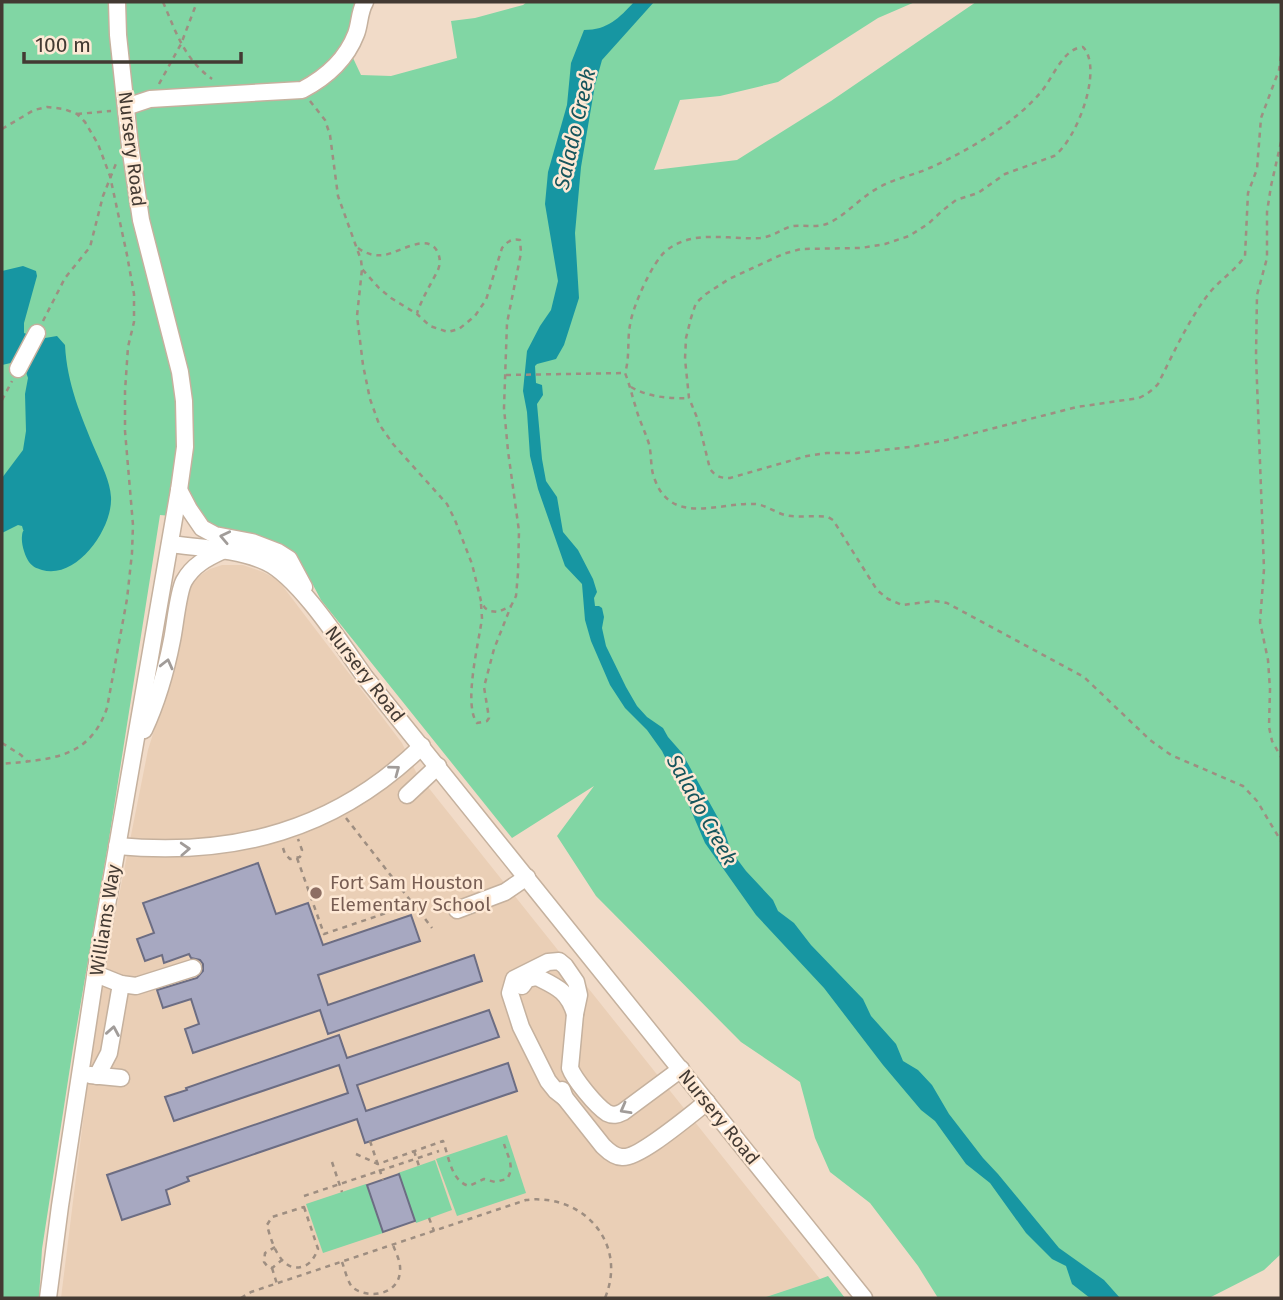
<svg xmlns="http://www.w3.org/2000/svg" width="1283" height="1300" font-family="'Fira Sans',sans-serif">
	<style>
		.built { fill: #eacfb6 }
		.green { fill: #81d6a4 }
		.water { fill: #1796a2 }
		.building { fill: #a7a8c1; stroke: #6c6d83; stroke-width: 2 }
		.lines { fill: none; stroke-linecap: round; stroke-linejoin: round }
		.minor-casing { stroke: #c5b19e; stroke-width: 19 }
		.path { stroke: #9e8e81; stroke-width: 2.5; stroke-dasharray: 5 5; stroke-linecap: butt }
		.minor { stroke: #fff; stroke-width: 16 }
		.oneway { stroke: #a19c99 }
		.education-dot { fill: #8d6e63; stroke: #fee9d5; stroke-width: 2.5 }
		.labels { text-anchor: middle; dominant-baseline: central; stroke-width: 5; stroke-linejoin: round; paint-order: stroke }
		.street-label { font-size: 19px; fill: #433a33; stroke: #fee9d5 }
		.education-label { font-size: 19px; fill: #785e54; stroke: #fee9d5; text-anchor: start }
		.water-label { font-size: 21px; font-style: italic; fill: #16555c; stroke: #fee9d5 }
	</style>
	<rect width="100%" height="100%" fill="#f1dbc8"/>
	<polygon class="built" points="222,565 243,565 263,572 278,580 402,743 416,772 820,1279 763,1298 61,1298 98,1001 148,750 174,666 187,596 191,584 199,576 210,569"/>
	<g class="green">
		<polygon points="2,2 359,2 346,43 361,75 391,76 457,58 451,21 475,18 523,5 527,2 915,2 878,18 778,82 720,96 680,100 654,170 737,160 831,101 976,2 1281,2 1281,1254 1264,1270 1209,1298 938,1298 918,1266 870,1203 830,1172 815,1138 800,1082 741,1042 596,896 557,836 594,786 512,838 321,600 312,583 302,568 220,530 205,519 160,515 109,839 73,1048 42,1249 39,1298 2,1298"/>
		<polygon points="507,1135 526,1193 457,1216 436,1159"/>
		<polygon points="435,1160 452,1210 416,1223 398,1173"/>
		<polygon points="366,1184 383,1233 323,1253 306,1204"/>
		<polygon points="828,1276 845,1298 763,1298 820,1279"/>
	</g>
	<g class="water">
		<path d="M 634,2 L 654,2 L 602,60 L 595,85 L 581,167 L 575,233 L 579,298 L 564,345 L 556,359 L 537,364 L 535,366 L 536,383 L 542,385 L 543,395 L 537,404 L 542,459 L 546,481 L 557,497 L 563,532 L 578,550 L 593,579 L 597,592 L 594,598 L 595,606 L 599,606 L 602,608 L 604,617 L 602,628 L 606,646 L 626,687 L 637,706 L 647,717 L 663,728 L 668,737 L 682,753 L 723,827 L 731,851 L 746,871 L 773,900 L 778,911 L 794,923 L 811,945 L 863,999 L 871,1016 L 896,1044 L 903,1061 L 918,1070 L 932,1085 L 949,1114 L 983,1158 L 998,1174 L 1059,1248 L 1104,1280 L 1120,1298 L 1090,1298 L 1072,1284 L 1066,1266 L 1052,1259 L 1026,1233 L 990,1183 L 966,1164 L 935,1121 L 921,1110 L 883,1065 L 824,988 L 756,915 L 705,843 L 687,801 L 662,751 L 647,730 L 625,708 L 610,685 L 591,641 L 585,620 L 582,584 L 565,566 L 538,489 L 530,456 L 527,412 L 523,391 L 527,351 L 540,326 L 551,310 L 558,281 L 545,204 L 548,172 L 567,105 L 571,63 L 584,30 C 608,30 619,18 634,2 Z"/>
		<path d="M 23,266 L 36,271 L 37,276 L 24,323 L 24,333 L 39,339 L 57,336 L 65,345 C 67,384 81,416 96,452 C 102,466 110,481 111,497 C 113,528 77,580 42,570 C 36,568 33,567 29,562 C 25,556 21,544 22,536 C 23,526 25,536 22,526 L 18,525 L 2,533 L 2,478 L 23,450 L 26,431 L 25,394 L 28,378 L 25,369 L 15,362 L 2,365 L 2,271 Z"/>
	</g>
	<g class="building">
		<polygon points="258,863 276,914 308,903 323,945 411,915 420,941 318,975 328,1005 474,955 482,981 328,1034 320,1010 193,1053 185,1029 199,1024 191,999 163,1008 157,990 197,978 203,971 203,964 200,960 191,958 189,954 164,963 162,955 145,961 137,939 154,933 143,903"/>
		<polygon points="489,1010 499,1037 357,1085 366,1111 508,1063 517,1091 365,1143 357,1119 187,1177 189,1181 166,1190 170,1204 122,1220 107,1175 348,1093 339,1065 174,1121 165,1097 187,1090 186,1088 339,1035 347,1058"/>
		<polygon points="399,1174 415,1221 383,1232 367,1185"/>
	</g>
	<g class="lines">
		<g class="minor-casing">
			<g id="minor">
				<path d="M 126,107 L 150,99 L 302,90 C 325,78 346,60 356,34 C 360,24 359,12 365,2"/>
				<polyline points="18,369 37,333"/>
				<polyline points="179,490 189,509 202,528 215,535 252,542 278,552 289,559 304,587"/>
				<path d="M 170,544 C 200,548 238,549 266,562 C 299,577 343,646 365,677 L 864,1298"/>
				<path d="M 144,730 C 157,702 166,671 172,640 C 175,626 178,592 184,581 C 193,565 207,558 222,551"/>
				<polyline points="407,795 438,766"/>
				<path d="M 117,846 C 235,857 336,830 422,746"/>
				<polyline points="457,910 505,892 527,877"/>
				<polyline points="96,974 121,984 136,986 193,968"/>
				<path d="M 522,986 L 527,979 L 537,977 C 557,987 568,991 575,1014"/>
				<polyline points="90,1075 121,1078"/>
				<polyline points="97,1076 109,1053 121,984"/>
				<path d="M 562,1090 L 565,1098 L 603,1146 C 608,1151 615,1157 622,1157 C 639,1159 691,1114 707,1102"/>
				<path d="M 565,1098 L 556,1091 L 548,1081 L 521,1027 L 510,993 L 514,979 L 548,962 L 559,961 L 565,966 L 576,982 L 579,995 L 575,1014 L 570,1068 C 574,1079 596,1106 607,1113 C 613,1116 617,1115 623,1112 L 681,1069"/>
				<polyline points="48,1298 60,1206 98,957 179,490 185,447 184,401 180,372 141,220 130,146 118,35 117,2"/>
			</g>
		</g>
		<g class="path">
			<path d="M 163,2 C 176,32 184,59 212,79"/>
			<path d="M 1281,56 L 1279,70 L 1261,118 L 1257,169 L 1248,193 L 1245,256 C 1235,271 1218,281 1207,296 C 1187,323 1173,354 1158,384 C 1153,390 1147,394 1139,398 L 1077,407 L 947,440 L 910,447 L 856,453 L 827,453 L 807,456 L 730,478 C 721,478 716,477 710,469 L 698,420 L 689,398 L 685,359 L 686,338 L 691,318 L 696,303 L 706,294 L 729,279 L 783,254 L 801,249 L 861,248 L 885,244 L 909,236 L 928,224 L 942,211 L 956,200 L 978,193 L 1005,174 L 1054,156 C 1076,141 1104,69 1083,47 C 1063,48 1053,78 1041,92 C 1015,123 969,150 932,167 C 915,175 895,178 878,188 C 861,197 848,213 831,222 C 816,230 800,223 789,227 C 779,231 771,237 760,238 C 729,240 694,229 667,250 C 653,260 632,308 630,325 C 627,341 630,357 625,373 C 630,385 632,396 636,408 C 639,420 645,431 649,444 C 652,456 650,469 655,480 C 672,526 720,502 755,504 C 766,505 774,512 785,515 C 798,518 814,515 828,517 L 833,520 L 877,590 L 888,599 L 902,605 L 934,601 L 947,603 L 1084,677 L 1150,740 L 1171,755 L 1243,786 L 1257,801 L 1281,841"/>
			<polyline points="159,84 181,44 197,2"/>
			<path d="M 310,101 L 325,120 L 330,135 L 338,196 L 361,260 L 362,269 L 357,316 L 363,365 L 370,399 L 379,424 L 393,444 L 447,504 L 455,520 L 472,564 L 481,601 L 485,608 L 490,611 L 498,612 L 511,606 L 516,596 L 518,573 L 519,531 L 508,451 L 504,408 L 507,323 L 521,253 L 520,240 C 512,238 507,242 502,248 L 486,300 L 481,307 L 475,316 L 459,329 L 448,332 L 430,326 L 417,314 L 391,298 L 379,288 L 362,269"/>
			<polyline points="77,114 111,111"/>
			<path d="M 2,129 L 34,110 L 47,107 L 64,109 L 77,114 L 85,122 L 98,144 L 110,176 L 127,255 L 134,294 L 134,322 L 128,347 L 125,391 L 125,431 L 133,525 L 132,553 L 127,599 L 107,708 C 89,760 49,759 2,764"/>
			<polyline points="1281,142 1271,186 1267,212 1267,258 1257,295 1256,356 1264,569 1260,622 1268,660 1270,689 1269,727 1272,741 1281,757"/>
			<path d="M 358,248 C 366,254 374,256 384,255 C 399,253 429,231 438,253 C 441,260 440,267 436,274 C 429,287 422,299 417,313"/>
			<polyline points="43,321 65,278 90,247 103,196 117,161"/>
			<polyline points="506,375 625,373"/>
			<path d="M 631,387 C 648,397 670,399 689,398"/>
			<polyline points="2,400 12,381"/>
			<path d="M 481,604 L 482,618 C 479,642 463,704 477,723 L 487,721 L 489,718 L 484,687 L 494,649 L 511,606"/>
			<polyline points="2,743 21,755 27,761"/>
			<polyline points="346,818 410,900 410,905 419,911 432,928"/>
			<polyline points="283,848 285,854 290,859 300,857 302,850 298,839"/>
			<polyline points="297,858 324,934 410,905"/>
			<polyline points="370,1141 383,1180"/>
			<polyline points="414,1151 419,1166"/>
			<path d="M 356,1154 L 378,1164 L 443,1141 C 449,1157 451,1181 469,1186 L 484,1179 L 495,1182 L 507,1179 C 515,1167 508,1157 504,1144"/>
			<polyline points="332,1162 342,1192"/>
			<polyline points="304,1196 439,1151"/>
			<path d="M 304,1207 L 318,1249 C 315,1256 311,1264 304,1266 C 281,1275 271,1241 267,1225 L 272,1217 Z"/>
			<polyline points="429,1218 434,1231"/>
			<polyline points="275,1247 265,1253 264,1262 268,1267 272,1268 282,1260"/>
			<path d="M 342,1262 C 345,1270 347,1280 352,1287 C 368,1300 399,1295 400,1271 C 401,1262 396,1253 393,1245"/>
			<polyline points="272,1268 277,1284"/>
			<path d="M 241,1298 L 251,1292 L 526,1200 C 583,1193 628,1243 605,1298"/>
		</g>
		<use href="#minor" class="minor"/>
	</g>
	<defs><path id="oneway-chevron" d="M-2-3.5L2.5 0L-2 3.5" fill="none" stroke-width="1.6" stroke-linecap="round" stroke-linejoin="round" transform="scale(1.75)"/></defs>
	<g class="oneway">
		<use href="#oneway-chevron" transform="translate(225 537) rotate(-168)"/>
		<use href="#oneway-chevron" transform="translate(167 664) rotate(-76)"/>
		<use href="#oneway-chevron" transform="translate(395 770) rotate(-37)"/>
		<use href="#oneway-chevron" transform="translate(185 849) rotate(-3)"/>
		<use href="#oneway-chevron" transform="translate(113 1031) rotate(-80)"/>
		<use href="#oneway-chevron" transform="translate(625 1109) rotate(151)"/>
	</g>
	<circle class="education-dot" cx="316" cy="893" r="7"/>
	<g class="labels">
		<g class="street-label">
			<text transform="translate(132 149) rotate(83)">Nursery Road</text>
			<text transform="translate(365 674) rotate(52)">Nursery Road</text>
			<text transform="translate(105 920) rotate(-81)">Williams Way</text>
			<text transform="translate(719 1117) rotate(51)">Nursery Road</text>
		</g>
		<g class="education-label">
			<text x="330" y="882">Fort Sam Houston<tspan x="330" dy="22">Elementary School</tspan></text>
		</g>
		<g class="water-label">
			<text transform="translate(575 129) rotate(-77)">Salado Creek</text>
			<text transform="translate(702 810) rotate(61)">Salado Creek</text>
		</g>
	</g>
	<rect width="1283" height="1300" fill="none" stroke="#433a33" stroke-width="7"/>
	<path d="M24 52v10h217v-10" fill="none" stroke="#433a33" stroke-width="3.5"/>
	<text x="35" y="52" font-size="21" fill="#433a33" stroke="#fee9d5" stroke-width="5" paint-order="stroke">100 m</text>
</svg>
